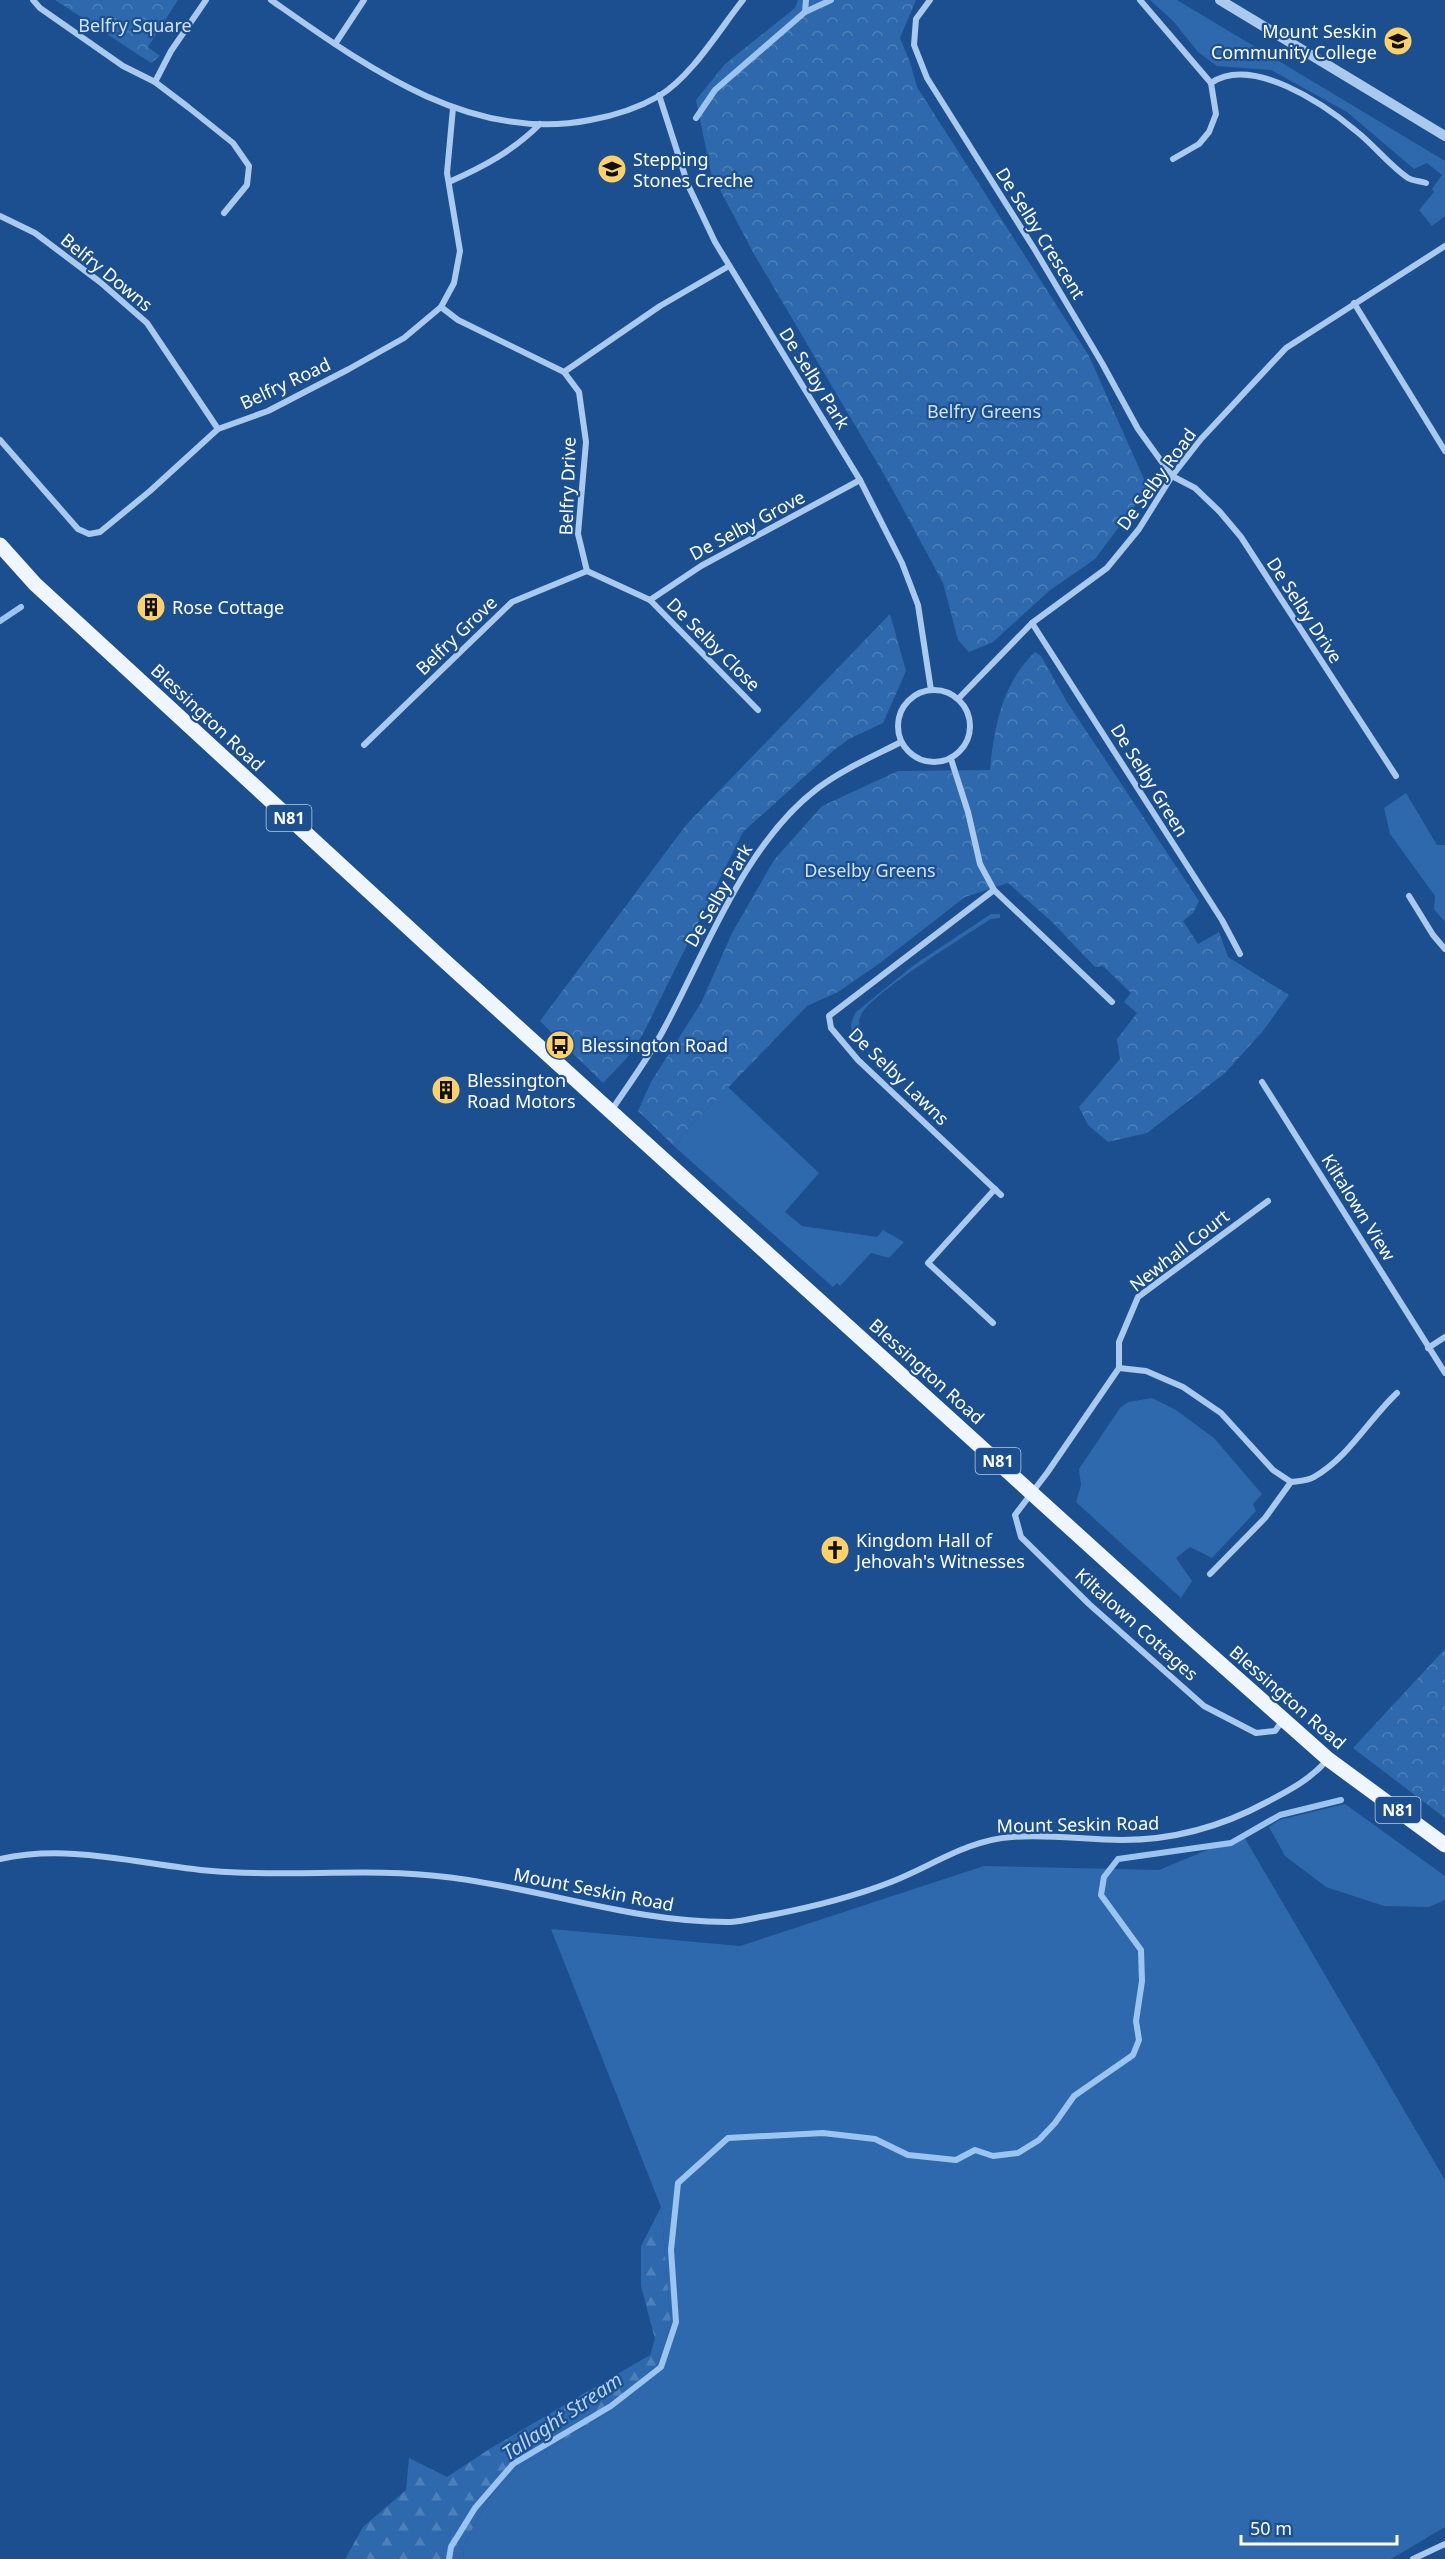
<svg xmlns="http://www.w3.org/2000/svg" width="1445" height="2559" font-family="'Noto Sans',sans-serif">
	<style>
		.green { fill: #2e69ad }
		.forest { fill: url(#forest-firs) }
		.park { fill: url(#park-crowns) }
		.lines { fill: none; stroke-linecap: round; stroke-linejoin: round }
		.stream { stroke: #9cc4f0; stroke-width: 6 }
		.minor { stroke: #a9c9ee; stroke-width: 6 }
		.tertiary { stroke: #a9c9ee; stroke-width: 10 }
		.primary { stroke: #f0f6ff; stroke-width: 15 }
		.labels { text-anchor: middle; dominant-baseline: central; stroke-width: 4.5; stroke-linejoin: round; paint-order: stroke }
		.shield { fill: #1b4f8f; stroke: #bbcadd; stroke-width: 1.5 }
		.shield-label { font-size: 16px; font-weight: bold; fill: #fff }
		.park-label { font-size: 18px; fill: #cfe3fa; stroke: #1b4f8f }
		.poi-label { font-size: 18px; fill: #fff; stroke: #1b4f8f; text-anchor: start }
		.street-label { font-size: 18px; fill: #fff; stroke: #1b4f8f }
		.water-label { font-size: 20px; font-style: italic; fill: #b5d3f5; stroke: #1b4f8f }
	</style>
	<defs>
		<pattern id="forest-firs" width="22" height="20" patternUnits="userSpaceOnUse" patternTransform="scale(1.5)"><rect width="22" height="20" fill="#2e69ad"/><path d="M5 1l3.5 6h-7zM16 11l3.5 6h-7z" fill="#4d80b9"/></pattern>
		<pattern id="park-crowns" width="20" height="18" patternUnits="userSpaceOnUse" patternTransform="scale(1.5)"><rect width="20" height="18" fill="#2e69ad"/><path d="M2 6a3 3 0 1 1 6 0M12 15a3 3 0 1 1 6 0" fill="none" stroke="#4d80b9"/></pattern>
	</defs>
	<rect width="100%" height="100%" fill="#1b4f8f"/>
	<g class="green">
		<polygon points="1150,0 1177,0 1445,161 1445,216 1432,226 1419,210 1434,192 1432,189 1442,175 1427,163 1414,169 1347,112 1271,70 1217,66 1198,52 1174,22"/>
		<polygon points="1406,793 1437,845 1445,845 1445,922 1434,909 1435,896 1390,834 1384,808"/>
		<path d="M 991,914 L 1000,914 L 1000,918 L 991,919 C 968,934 869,995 861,1015 C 857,1024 860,1033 863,1042 L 859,1042 C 849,1031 849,1025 856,1012 L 914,965 Z"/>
		<polygon points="728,1087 819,1173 785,1212 802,1226 877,1237 883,1230 904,1242 889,1258 871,1253 840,1286 837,1283 833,1287 676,1148 684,1133"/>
		<polygon points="1152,1398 1176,1410 1214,1438 1262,1494 1253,1504 1256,1511 1212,1558 1190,1547 1176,1558 1192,1581 1181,1598 1076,1502 1081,1485 1079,1469 1120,1408 1128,1402"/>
		<polygon points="1345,1804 1445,1876 1445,1900 1429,1907 1384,1906 1326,1887 1285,1856 1269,1827 1279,1820"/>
		<polygon points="1243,1835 1445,2180 1445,2527 1391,2559 464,2559 463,2547 488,2499 515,2470 612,2410 658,2363 671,2324 661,2207 551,1929 740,1946 984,1866 1159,1870"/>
	</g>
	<polygon class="forest" points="661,2207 671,2324 658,2363 612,2410 515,2470 488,2499 463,2547 464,2559 345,2559 363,2527 406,2490 409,2458 447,2477 491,2448 650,2355 655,2339 641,2286 641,2246"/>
	<g class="park">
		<polygon points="55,0 178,0 148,47 160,56 151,63"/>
		<polygon points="798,0 916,0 900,38 910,62 917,87 1089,356 1148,488 1095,559 1049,591 993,642 969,652 958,640 943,583 889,483 754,254 711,173 696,100 725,64 795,8"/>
		<polygon points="890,614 906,671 883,723 849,739 834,750 743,832 643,1034 626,1059 603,1083 540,1021 686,825"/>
		<path d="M 1035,652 L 1041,656 L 1067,702 L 1199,901 L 1193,913 L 1183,921 L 1198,944 L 1219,932 L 1228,957 L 1289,995 L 1263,1031 L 1225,1073 L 1147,1133 L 1108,1142 L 1088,1125 L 1079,1107 L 1120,1059 L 1117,1039 L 1137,1013 L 1124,1002 L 1131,993 L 1103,966 L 1095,967 L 1052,922 L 1008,883 L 965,897 L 880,963 L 838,992 L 807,1006 L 684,1133 L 676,1148 L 638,1111 L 651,1082 L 701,1003 L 732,933 L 774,860 L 822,806 L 898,771 L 990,770 C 994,728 1002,683 1035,652 Z"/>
		<polygon points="1445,1649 1445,1818 1353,1748"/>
	</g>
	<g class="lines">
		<g class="stream">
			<polyline points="805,12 831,0"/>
			<polyline points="696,118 715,90 805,12 806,0"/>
			<polyline points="0,621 21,607"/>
			<polyline points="449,2559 451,2547 475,2508 513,2464 611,2406 661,2367 676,2322 671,2250 678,2183 728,2138 823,2133 875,2139 908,2155 956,2160 975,2150 993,2156 1018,2153 1039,2140 1055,2123 1074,2096 1133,2055 1139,2040 1136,2021 1142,1981 1141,1950 1101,1895 1104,1877 1118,1859 1231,1843 1280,1815 1341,1800"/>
		</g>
		<g class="minor">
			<polyline points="33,0 40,8 123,66 155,82 188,107 233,143 249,166 247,185 224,213"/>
			<path d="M 271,0 C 364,65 470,144 590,120 C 613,116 638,108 659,96 C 692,76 719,30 743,0"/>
			<polyline points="930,0 916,19 914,45 927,78 1035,250 1102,363 1138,429 1172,476 1195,488 1220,512 1241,537 1396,776"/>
			<polyline points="1140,0 1211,83 1216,114 1209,132 1199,144 1173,159"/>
			<polyline points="335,44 364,0"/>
			<polyline points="155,82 171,51 206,0"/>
			<path d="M 1211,83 C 1252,55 1324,104 1356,131 C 1374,145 1389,165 1408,178 C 1413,181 1420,181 1426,183"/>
			<polyline points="659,95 688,185 715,242 860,480 902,563 918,605 931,690"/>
			<path d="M 449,182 C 483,167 513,151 540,124"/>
			<polyline points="0,216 35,233 100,282 147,323 218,429"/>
			<polyline points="1354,303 1445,451"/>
			<polyline points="441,307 458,320 564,372 579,392 586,442 578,534 587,571"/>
			<polyline points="564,372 660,306 729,266"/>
			<polyline points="0,440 78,529 89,534 100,532 150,491 218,429 268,411 349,369 404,338 441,307 454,283 460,251 447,173 453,108"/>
			<polyline points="650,600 701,566 860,480"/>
			<polyline points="1032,623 1222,920 1240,954"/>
			<circle cx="934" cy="726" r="36"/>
			<polyline points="958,699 1032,623 1107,568 1139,529 1172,476 1201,439 1286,348 1445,246"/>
			<polyline points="364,745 512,602 587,571 650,600 758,710"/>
			<polyline points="951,759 968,812 980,864 994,890 1112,1002"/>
			<polyline points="994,890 829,1016 831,1028 858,1060 1001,1195"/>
			<polyline points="1409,896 1433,935 1445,949"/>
			<polyline points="1262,1082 1445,1373"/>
			<path d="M 611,1111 C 629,1084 650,1056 665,1027 C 707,949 745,843 818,788 C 843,769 874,756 901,742"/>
			<polyline points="1268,1201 1138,1297 1119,1342 1119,1368 1047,1473 1015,1515 1021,1537 1089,1604 1204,1706 1256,1733 1275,1731 1283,1720"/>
			<polyline points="993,1323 928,1263 995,1189"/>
			<polyline points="1428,1348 1445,1337"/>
			<path d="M 1119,1368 L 1146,1371 L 1183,1387 L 1221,1413 L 1273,1470 L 1291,1482 C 1298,1481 1308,1481 1314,1477 C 1349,1457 1369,1419 1397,1393"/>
			<polyline points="1210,1574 1265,1518 1291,1482"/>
			<path d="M 0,1859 C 70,1843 142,1865 212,1871 C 289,1878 368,1867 446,1877 C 542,1888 633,1923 731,1922 C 744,1921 758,1917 771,1915 C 812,1907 853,1897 891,1882 C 932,1866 967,1840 1012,1837 C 1049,1834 1086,1840 1122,1840 C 1175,1840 1221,1827 1267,1802 C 1290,1790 1311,1779 1328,1759"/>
			<polyline points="1413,2559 1445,2544"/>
		</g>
		<polyline class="tertiary" points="1220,0 1445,136"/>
		<polyline class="primary" points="0,545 35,584 448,964 1186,1633 1328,1759 1445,1845"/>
	</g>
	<defs>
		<g id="school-disc" transform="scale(1.5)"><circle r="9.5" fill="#ffd166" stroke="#1b4f8f"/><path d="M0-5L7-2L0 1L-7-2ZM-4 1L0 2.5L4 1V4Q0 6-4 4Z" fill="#111"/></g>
		<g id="building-disc" transform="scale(1.5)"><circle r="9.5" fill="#ffd166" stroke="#1b4f8f"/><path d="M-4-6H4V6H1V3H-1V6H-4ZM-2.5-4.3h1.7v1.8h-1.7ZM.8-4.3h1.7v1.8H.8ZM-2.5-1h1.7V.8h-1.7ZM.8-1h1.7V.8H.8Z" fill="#111"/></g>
		<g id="bus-disc" transform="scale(1.5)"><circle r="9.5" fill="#ffd166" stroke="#1b4f8f"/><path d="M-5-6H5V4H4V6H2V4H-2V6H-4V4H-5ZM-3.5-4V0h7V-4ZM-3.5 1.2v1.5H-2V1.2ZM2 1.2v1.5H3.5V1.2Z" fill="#111"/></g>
		<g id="church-disc" transform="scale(1.5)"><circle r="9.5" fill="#ffd166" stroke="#1b4f8f"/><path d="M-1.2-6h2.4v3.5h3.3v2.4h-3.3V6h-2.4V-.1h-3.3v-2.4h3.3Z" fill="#111"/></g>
	</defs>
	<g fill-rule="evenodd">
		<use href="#school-disc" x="1398" y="41"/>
		<use href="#school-disc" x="612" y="169"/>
		<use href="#building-disc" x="151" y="607"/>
		<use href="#bus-disc" x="560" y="1045"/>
		<use href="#building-disc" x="446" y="1090"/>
		<use href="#church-disc" x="835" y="1550"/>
	</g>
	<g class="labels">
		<g class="shield">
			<rect x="266.5" y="805" width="45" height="26" rx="4.5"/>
			<rect x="975.5" y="1448" width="45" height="26" rx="4.5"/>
			<rect x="1375.5" y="1797" width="45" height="26" rx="4.5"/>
		</g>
		<g class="shield-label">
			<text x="289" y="818">N81</text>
			<text x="998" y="1461">N81</text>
			<text x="1398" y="1810">N81</text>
		</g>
		<g class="park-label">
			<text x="135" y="25">Belfry Square</text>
			<text x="984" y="411">Belfry Greens</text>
			<text x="870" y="870">Deselby Greens</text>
		</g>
		<g class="poi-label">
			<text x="1377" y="31" text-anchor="end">Mount Seskin<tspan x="1377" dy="21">Community College</tspan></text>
			<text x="633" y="159">Stepping<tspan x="633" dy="21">Stones Creche</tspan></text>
			<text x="172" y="607">Rose Cottage</text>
			<text x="581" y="1045">Blessington Road</text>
			<text x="467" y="1080">Blessington<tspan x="467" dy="21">Road Motors</tspan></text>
			<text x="856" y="1540">Kingdom Hall of<tspan x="856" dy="21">Jehovah's Witnesses</tspan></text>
		</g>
		<g class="street-label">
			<text transform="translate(1041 233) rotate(58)">De Selby Crescent</text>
			<text transform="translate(107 272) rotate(39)">Belfry Downs</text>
			<text transform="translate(815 378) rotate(58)">De Selby Park</text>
			<text transform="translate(285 383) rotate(-25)">Belfry Road</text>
			<text transform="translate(1156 479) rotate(-54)">De Selby Road</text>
			<text transform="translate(567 486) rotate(-88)">Belfry Drive</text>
			<text transform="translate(747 525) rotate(-28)">De Selby Grove</text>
			<text transform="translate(1305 610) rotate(57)">De Selby Drive</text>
			<text transform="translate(456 635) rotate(-44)">Belfry Grove</text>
			<text transform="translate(714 644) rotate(45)">De Selby Close</text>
			<text transform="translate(208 717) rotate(43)">Blessington Road</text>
			<text transform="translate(1150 780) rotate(58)">De Selby Green</text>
			<text transform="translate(718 895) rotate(-60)">De Selby Park</text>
			<text transform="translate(899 1076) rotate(44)">De Selby Lawns</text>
			<text transform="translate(1359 1207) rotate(58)">Kiltalown View</text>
			<text transform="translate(1179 1250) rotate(-38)">Newhall Court</text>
			<text transform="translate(927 1371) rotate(42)">Blessington Road</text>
			<text transform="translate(1137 1624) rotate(42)">Kiltalown Cottages</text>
			<text transform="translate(1288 1697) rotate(41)">Blessington Road</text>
			<text transform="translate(1078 1824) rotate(-1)">Mount Seskin Road</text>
			<text transform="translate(594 1889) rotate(11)">Mount Seskin Road</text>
		</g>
		<g class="water-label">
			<text transform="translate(562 2416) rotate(-34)">Tallaght Stream</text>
		</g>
	</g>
	<path d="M1241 2535v9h156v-9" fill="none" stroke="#ffffff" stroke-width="3"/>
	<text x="1250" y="2535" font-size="18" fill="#ffffff" stroke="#1b4f8f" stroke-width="4.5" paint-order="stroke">50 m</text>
</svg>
